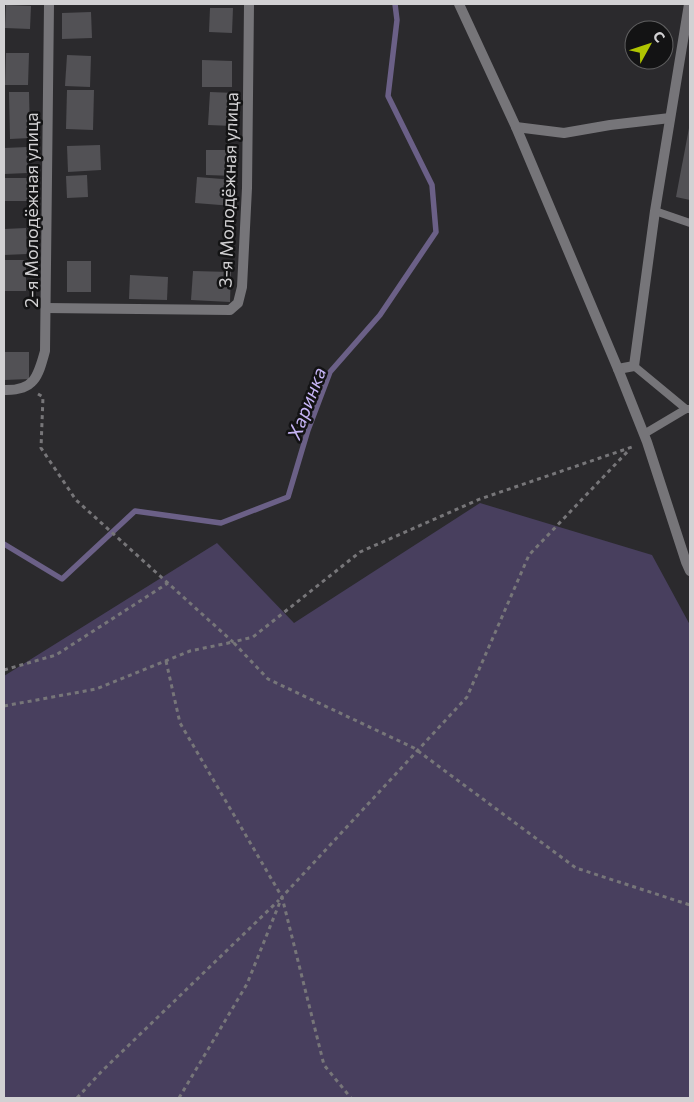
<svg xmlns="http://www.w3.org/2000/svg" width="694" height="1102" font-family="Commissioner,sans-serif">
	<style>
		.green { fill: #483f5e }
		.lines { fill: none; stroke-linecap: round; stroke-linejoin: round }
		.stream { stroke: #6b6087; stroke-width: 5.5 }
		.building { fill: #525155 }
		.path { stroke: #777679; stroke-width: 3; stroke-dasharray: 4 4; stroke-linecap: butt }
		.service { stroke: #767579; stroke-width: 8 }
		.minor { stroke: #767579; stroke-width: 10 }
		.tertiary { stroke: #767579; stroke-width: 10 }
		.labels { text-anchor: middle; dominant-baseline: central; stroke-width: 5; stroke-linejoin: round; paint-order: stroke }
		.street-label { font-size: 18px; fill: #d2d1d3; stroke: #131314 }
		.water-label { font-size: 19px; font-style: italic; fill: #c6b4f5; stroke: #131314 }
	</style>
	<rect width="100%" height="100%" fill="#2b2a2d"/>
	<polygon class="green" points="480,503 652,555 690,625 690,1098 4,1098 4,676 217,543 294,623"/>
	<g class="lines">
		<polyline class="stream" points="4,544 62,579 135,511 221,523 288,497 308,430 330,372 380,315 436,232 432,185 388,96 397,20 395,4"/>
	</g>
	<g class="building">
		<polygon points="6,5 31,6 30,29 5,28"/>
		<polygon points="210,8 233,8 232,33 209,32"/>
		<polygon points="91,12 92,38 62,39 62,13"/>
		<polygon points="6,53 29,53 28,85 5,85"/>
		<polygon points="67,55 91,56 90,87 65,86"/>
		<polygon points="202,60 232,61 232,87 202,87"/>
		<polygon points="67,90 94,90 93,130 66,129"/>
		<polygon points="9,92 29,92 30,138 10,139"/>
		<polygon points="210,92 235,93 233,126 208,125"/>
		<polygon points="689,128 690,128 690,200 676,197"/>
		<polygon points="100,145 101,170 68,172 67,146"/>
		<polygon points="27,147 28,173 4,174 4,148"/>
		<polygon points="206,150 236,150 235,176 206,175"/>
		<polygon points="87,175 88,197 67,198 66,176"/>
		<polygon points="197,177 235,180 233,206 195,203"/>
		<rect x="4" y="178" width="24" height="23"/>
		<polygon points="26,228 27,254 4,255 4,229"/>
		<rect x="5" y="260" width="21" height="31"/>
		<rect x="67" y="261" width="24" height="31"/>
		<polygon points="193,271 231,272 230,302 191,300"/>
		<polygon points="130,275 168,277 167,300 129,299"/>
		<polygon points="4,352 29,352 29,379 4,380"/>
	</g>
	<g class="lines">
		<g class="path">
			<polyline points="38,394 43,397 41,448 76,500 233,642 253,637 360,552 480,499 635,446"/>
			<polyline points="166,661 180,723 282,897 324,1065 351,1098"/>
			<polyline points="4,670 56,655 168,583"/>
			<polyline points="4,706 96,689 190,651 233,642 268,679 414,748 576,868 690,905"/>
			<polyline points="77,1098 101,1072 279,900"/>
			<polyline points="179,1098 247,984 282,897 467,697 529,555 629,450"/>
		</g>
		<g class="service">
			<polyline points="655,211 690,223"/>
			<polyline points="634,366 686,409"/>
			<polyline points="644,434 686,409 690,409"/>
		</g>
		<g class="minor">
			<polyline points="516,127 564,133 610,125 670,118"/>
			<polyline points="46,308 230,310 238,303 242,287 247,188 249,4"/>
			<polyline points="618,369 634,366 655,211 689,4"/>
			<path d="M 4,390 C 34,391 38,377 45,351 L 49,4"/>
		</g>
		<polyline class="tertiary" points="459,4 516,127 618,369 647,442 686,562 690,571"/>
	</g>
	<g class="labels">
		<g class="street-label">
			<text transform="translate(228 190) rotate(-88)">3-я Молодёжная улица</text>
			<text transform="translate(31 210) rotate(-90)">2-я Молодёжная улица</text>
		</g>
		<g class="water-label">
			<text transform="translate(306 403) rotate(-69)">Харинка</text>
		</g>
	</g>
	<rect width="694" height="1102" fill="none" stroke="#d2d1d3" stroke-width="10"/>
	<g transform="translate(649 45) rotate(50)"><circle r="24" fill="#131314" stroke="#5f5f60"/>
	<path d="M0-4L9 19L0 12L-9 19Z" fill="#b0c502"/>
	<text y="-8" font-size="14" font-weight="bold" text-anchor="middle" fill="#d2d1d3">С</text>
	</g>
</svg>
